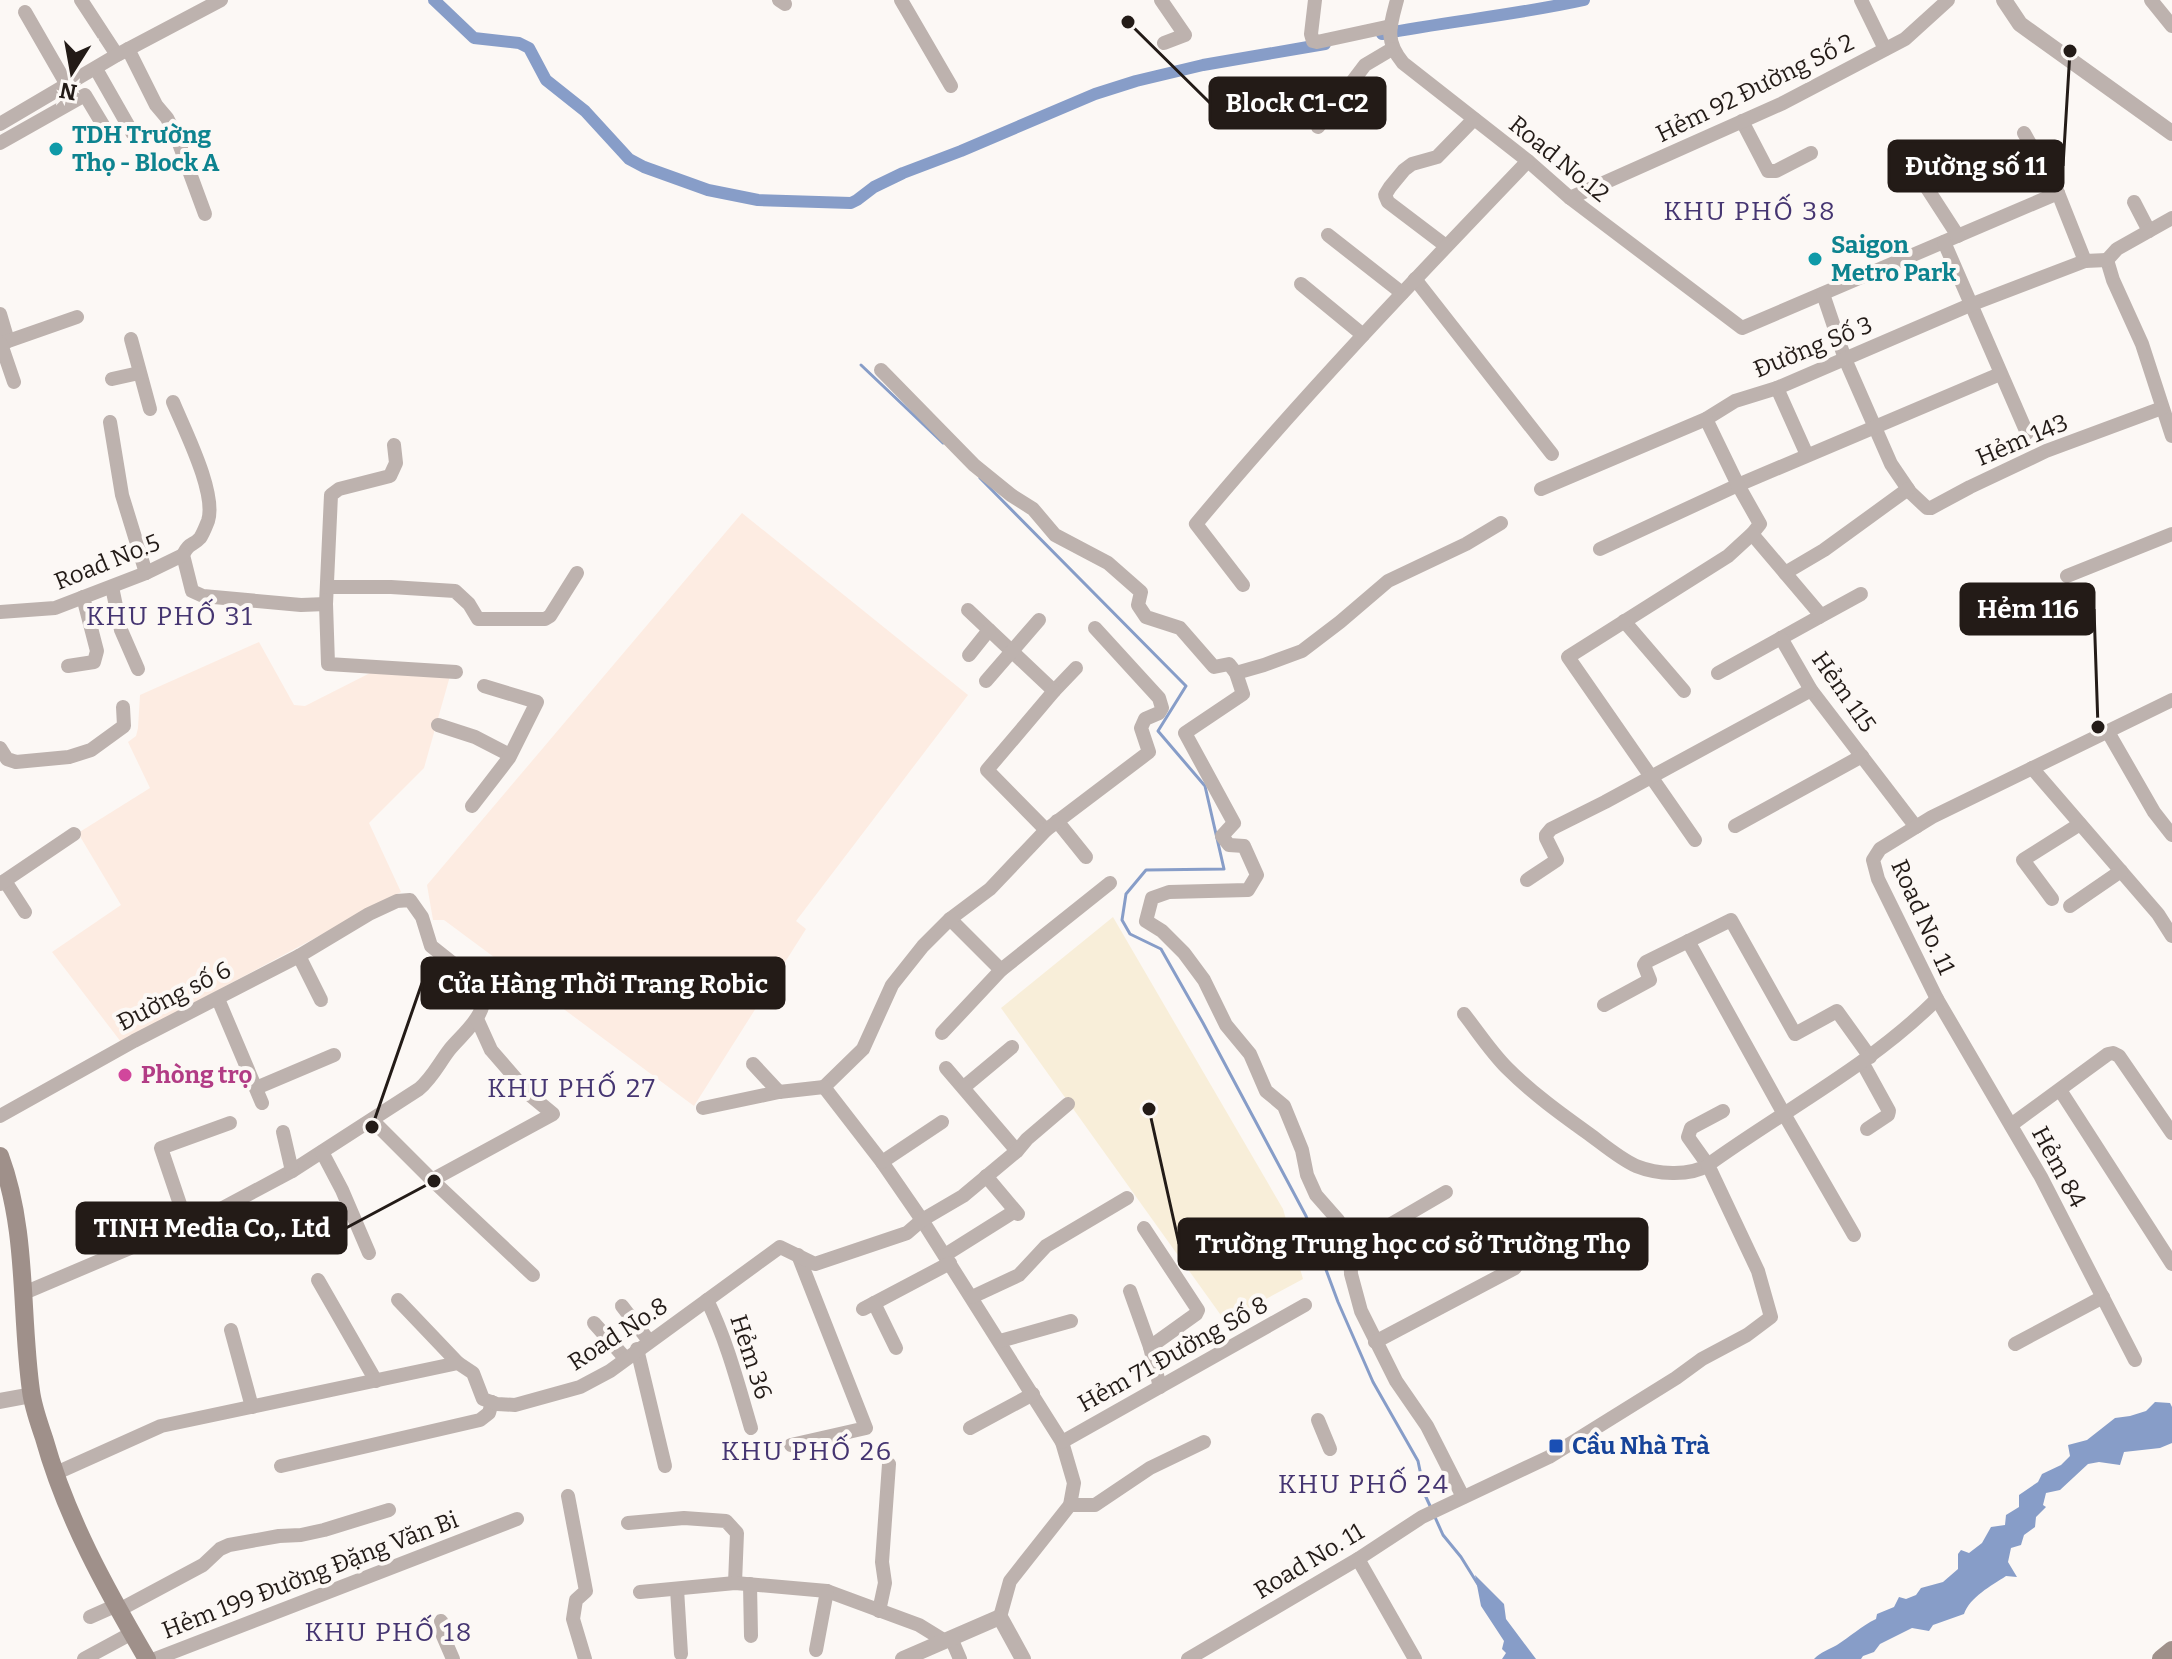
<svg xmlns="http://www.w3.org/2000/svg" width="2172" height="1659" font-family="Bitter,serif">
	<style>
		.built { fill: #fdece2 }
		.education { fill: #f8eed9 }
		.water { fill: #879dc8 }
		.lines { fill: none; stroke-linecap: round; stroke-linejoin: round }
		.stream { stroke: #879dc8; stroke-width: 3 }
		.canal { stroke: #879dc8; stroke-width: 12 }
		.minor { stroke: #bdb2ae; stroke-width: 14 }
		.tertiary { stroke: #bdb2ae; stroke-width: 16 }
		.secondary { stroke: #9f908a; stroke-width: 18 }
		.culture-dot { fill: #0f9aa8; stroke: #fcf8f5; stroke-width: 3 }
		.hotel-dot { fill: #d1479c; stroke: #fcf8f5; stroke-width: 3 }
		.transit-dot { fill: #1a4fb4; stroke: #fcf8f5; stroke-width: 3 }
		.labels { text-anchor: middle; dominant-baseline: central; stroke-width: 8; stroke-linejoin: round; paint-order: stroke }
		.street-label { font-size: 24px; fill: #231b17; stroke: #fcf8f5 }
		.culture-label { font-size: 24px; font-weight: bold; fill: #0d838f; stroke: #fcf8f5; text-anchor: start }
		.hotel-label { font-size: 24px; font-weight: bold; fill: #b23c85; stroke: #fcf8f5; text-anchor: start }
		.transit-label { font-size: 24px; font-weight: bold; fill: #164399; stroke: #fcf8f5; text-anchor: start }
		.neighbourhood-label { font-size: 26px; letter-spacing: 2px; fill: #453571; stroke: #fcf8f5 }
		.leader { fill: none; stroke: #231b17; stroke-width: 3 }
		.callout-dot { fill: #231b17; stroke: #fcf8f5; stroke-width: 3 }
		.callout { fill: #231b17; stroke: #231b17; stroke-width: 3 }
		.callout-label { font-size: 26px; text-anchor: middle; font-weight: bold; fill: #fff }
	</style>
	<rect width="100%" height="100%" fill="#fcf8f5"/>
	<g class="built">
		<polygon points="742,513 968,695 796,921 806,929 694,1106 444,920 433,920 427,885"/>
		<polygon points="259,642 294,705 305,706 376,670 450,676 424,768 369,823 401,892 121,1042 52,952 121,905 78,833 150,788 128,742 136,736 138,728 140,695"/>
	</g>
	<polygon class="education" points="1113,917 1283,1209 1303,1279 1225,1321 1001,1008"/>
	<g class="water">
		<path d="M 2155,1402 L 2170,1403 L 2172,1407 L 2172,1443 L 2160,1448 L 2124,1452 L 2120,1465 L 2099,1462 L 2088,1464 L 2060,1490 L 2046,1493 L 2043,1505 L 2046,1507 L 2036,1517 L 2035,1527 L 2024,1535 L 2021,1545 L 2011,1548 L 2008,1562 L 2017,1577 L 2006,1576 C 1991,1586 1970,1597 1964,1614 L 1933,1625 L 1929,1631 L 1912,1628 L 1880,1644 L 1874,1652 L 1863,1656 L 1861,1659 L 1814,1659 C 1821,1652 1828,1650 1837,1645 C 1850,1637 1861,1626 1876,1619 L 1877,1614 L 1894,1607 L 1899,1597 L 1906,1599 L 1916,1595 L 1921,1588 L 1943,1582 L 1958,1569 L 1958,1554 L 1961,1550 L 1969,1553 L 1982,1543 L 1991,1527 L 2005,1525 L 2006,1515 L 2019,1507 L 2019,1495 L 2038,1482 L 2042,1474 L 2061,1465 L 2070,1456 L 2068,1445 L 2087,1440 L 2115,1418 L 2130,1416 L 2146,1411 Z"/>
		<polygon points="1475,1575 1504,1604 1506,1619 1536,1659 1502,1659 1506,1653 1502,1649 1504,1641 1481,1606"/>
	</g>
	<g class="lines">
		<g class="stream">
			<polyline points="861,365 943,443"/>
			<polyline points="980,478 1186,686 1158,731 1205,786 1224,869 1146,870 1126,894 1122,920 1130,934 1161,949 1203,1023 1306,1216 1338,1302 1373,1382 1418,1461 1425,1495 1431,1508"/>
			<polyline points="1434,1515 1443,1535 1461,1557 1479,1586"/>
		</g>
		<g class="canal">
			<polyline points="434,0 474,38 519,43 529,48 546,80 585,111 629,159 644,167 708,190 758,200 851,203 857,200 874,187 903,173 961,151 1095,94 1136,81 1203,65 1325,44"/>
			<path d="M 1382,34 C 1449,21 1517,15 1584,0"/>
		</g>
		<g class="minor">
			<polyline points="81,0 117,55"/>
			<polyline points="779,0 785,4"/>
			<polyline points="901,0 951,86"/>
			<polyline points="1161,0 1185,35 1164,43"/>
			<polyline points="1315,0 1311,34 1313,41 1317,42 1391,26"/>
			<path d="M 1397,0 C 1390,26 1384,40 1403,63 L 1528,161 L 1570,198 L 1742,328 L 2058,193"/>
			<polyline points="1861,0 1885,49"/>
			<polyline points="2151,0 2172,26"/>
			<polyline points="25,12 67,85"/>
			<polyline points="128,49 156,105 167,118 177,138 205,214"/>
			<polyline points="96,69 133,134"/>
			<polyline points="1742,121 1768,171 1776,171 1811,153"/>
			<polyline points="0,124 117,55 221,0"/>
			<polyline points="1318,127 1365,65 1392,49"/>
			<polyline points="2024,133 2058,193 2085,261"/>
			<polyline points="0,143 85,95 106,130"/>
			<polyline points="1923,182 1958,236"/>
			<polyline points="1570,198 1783,103 1905,39 1948,0"/>
			<polyline points="2134,202 2149,231"/>
			<polyline points="1328,235 1402,293"/>
			<polyline points="1944,242 2027,433"/>
			<polyline points="1446,246 1388,202 1385,195 1390,187 1404,170 1412,164 1437,157 1474,119"/>
			<polyline points="2107,260 2113,280 2142,344 2172,436"/>
			<polyline points="2107,260 2117,249 2172,218"/>
			<polyline points="1415,279 1552,454"/>
			<polyline points="1301,284 1363,335"/>
			<polyline points="1823,294 1845,359 1891,464 1910,492 1927,508 1931,508 1970,487 2046,451 2162,408"/>
			<polyline points="0,314 8,341"/>
			<polyline points="131,339 150,409"/>
			<polyline points="0,344 77,317"/>
			<polyline points="1,344 14,382"/>
			<polyline points="881,370 974,465 1011,495 1033,509 1055,535 1108,563 1141,592 1138,605 1146,617 1180,628 1214,667 1229,664 1236,673 1243,694 1185,733 1234,823 1222,836 1229,845 1244,846 1257,875 1248,890 1169,892 1152,898 1146,921 1162,931 1184,953 1204,980 1226,1025 1250,1054 1266,1091 1284,1106 1302,1150 1307,1175 1316,1195 1338,1220 1350,1248 1351,1274 1361,1311 1396,1381 1427,1426 1463,1497"/>
			<polyline points="112,379 139,373"/>
			<polyline points="1777,388 1807,455"/>
			<path d="M 173,402 C 184,429 217,493 208,521 C 206,526 203,534 200,538 C 193,546 189,542 183,555 L 192,591 L 203,596 L 301,605 L 326,604"/>
			<polyline points="110,422 122,495 146,573"/>
			<polyline points="394,445 396,463 390,476 339,489 331,495 326,604 328,664 456,672"/>
			<polyline points="1541,489 1706,419 1735,401 1777,388 1970,305 2085,261 2107,260"/>
			<polyline points="1752,534 1819,613 1819,617 1781,638"/>
			<polyline points="1600,549 1738,485 2000,374"/>
			<polyline points="1785,573 1824,550 1908,489"/>
			<polyline points="2067,576 2172,534"/>
			<path d="M 1243,585 L 1196,524 C 1301,398 1415,279 1528,161"/>
			<polyline points="112,587 121,630 138,669"/>
			<polyline points="327,587 391,587 455,591 469,604 478,619 545,619 550,616 577,573"/>
			<polyline points="968,610 1054,691 1076,668"/>
			<polyline points="0,612 55,608 146,573 183,555"/>
			<polyline points="1819,617 1861,594"/>
			<polyline points="1624,621 1684,691"/>
			<polyline points="969,655 989,630"/>
			<polyline points="68,666 94,662 97,651 83,597"/>
			<polyline points="1236,673 1264,665 1302,651 1340,622 1388,581 1466,544 1501,523"/>
			<polyline points="1718,673 1781,638 1811,690 1916,827"/>
			<polyline points="986,681 1039,620"/>
			<polyline points="438,725 475,737 510,755"/>
			<polyline points="2108,732 2154,812 2172,835"/>
			<polyline points="0,748 7,759 16,762 69,757 91,750 124,726 123,707"/>
			<polyline points="2032,768 2158,914 2172,936"/>
			<polyline points="472,806 509,758 537,702 484,686"/>
			<polyline points="1057,821 1086,857"/>
			<polyline points="1735,826 1862,756"/>
			<polyline points="1046,830 987,770 1054,691"/>
			<polyline points="1695,840 1568,657 1728,556 1752,534 1760,524 1738,485 1706,419"/>
			<polyline points="1527,880 1557,860 1546,838 1546,835 1551,829 1605,802 1811,690"/>
			<polyline points="5,881 25,912"/>
			<polyline points="0,884 74,834"/>
			<polyline points="2052,899 2023,860 2080,824"/>
			<polyline points="2070,906 2121,871"/>
			<polyline points="950,919 1001,970"/>
			<polyline points="1688,941 1784,1114 1854,1235"/>
			<polyline points="299,956 321,1000"/>
			<polyline points="218,999 262,1103"/>
			<polyline points="1604,1005 1650,980 1644,965 1646,962 1731,920 1795,1034 1837,1011 1870,1057"/>
			<path d="M 1464,1014 C 1478,1032 1491,1052 1507,1068 C 1532,1093 1561,1114 1589,1134 C 1604,1145 1619,1158 1636,1166 C 1656,1174 1689,1177 1708,1165 L 1688,1137 L 1691,1128 L 1723,1111"/>
			<polyline points="942,1033 1001,970 1110,883"/>
			<polyline points="1862,1062 1889,1111 1888,1115 1867,1129"/>
			<polyline points="753,1064 779,1092"/>
			<polyline points="946,1068 1017,1151"/>
			<polyline points="824,1087 863,1049 892,985 923,946 950,919 990,889 1046,830 1149,752 1141,728 1145,719 1159,713 1162,708 1159,698 1095,628"/>
			<polyline points="824,1087 882,1162 922,1220 1062,1442 1074,1483 1070,1505 1010,1581 1000,1617"/>
			<polyline points="964,1087 1012,1047"/>
			<polyline points="256,1088 334,1055"/>
			<polyline points="2060,1090 2172,1264"/>
			<polyline points="703,1108 779,1092 824,1087"/>
			<path d="M 0,1116 L 134,1041 L 299,956 L 369,914 L 397,901 L 410,900 L 422,917 L 431,946 L 480,985 C 493,1011 465,1031 450,1049 C 439,1063 433,1077 419,1089 L 292,1171 L 193,1224 L 130,1248 L 24,1293"/>
			<polyline points="372,1120 432,1180 533,1275"/>
			<polyline points="2011,1125 2108,1054 2113,1053 2119,1056 2172,1133"/>
			<polyline points="283,1132 292,1171"/>
			<polyline points="322,1152 342,1190 369,1253"/>
			<polyline points="882,1162 942,1122"/>
			<polyline points="986,1176 1018,1214"/>
			<polyline points="432,1180 553,1114 530,1095 491,1050 477,1019"/>
			<polyline points="187,1225 161,1148 230,1123"/>
			<polyline points="1144,1228 1198,1310 1196,1314 1150,1347"/>
			<polyline points="1350,1248 1446,1192"/>
			<polyline points="945,1255 1015,1211"/>
			<polyline points="318,1280 376,1381"/>
			<polyline points="1130,1291 1150,1347 1160,1387"/>
			<polyline points="972,1297 1019,1275 1046,1246 1127,1198"/>
			<polyline points="398,1300 458,1363"/>
			<path d="M 707,1300 C 727,1341 738,1384 751,1428"/>
			<polyline points="874,1303 896,1348"/>
			<polyline points="622,1306 649,1341"/>
			<polyline points="863,1309 950,1263"/>
			<polyline points="594,1323 625,1358"/>
			<polyline points="231,1330 252,1407"/>
			<polyline points="1000,1341 1071,1321"/>
			<polyline points="1375,1342 1515,1268"/>
			<polyline points="2015,1344 2103,1297"/>
			<polyline points="637,1349 665,1466"/>
			<polyline points="2135,1360 2041,1177 1937,999 1878,879 1873,860 1880,849 1932,817 2172,700"/>
			<polyline points="1318,1420 1330,1449"/>
			<polyline points="970,1428 1033,1394"/>
			<polyline points="1062,1442 1305,1305"/>
			<polyline points="791,1445 866,1428 798,1255"/>
			<polyline points="281,1466 480,1420 489,1413 492,1402"/>
			<polyline points="54,1474 161,1426 458,1363 473,1373 483,1399 497,1404 515,1405 580,1387 610,1371 780,1247 815,1264 907,1233 922,1220 963,1196 1017,1151 1027,1139 1068,1104"/>
			<polyline points="568,1496 586,1591 576,1600 573,1619 585,1659"/>
			<polyline points="1070,1505 1095,1505 1150,1468 1204,1442"/>
			<polyline points="628,1523 684,1518 726,1521 737,1533 735,1583"/>
			<polyline points="1358,1559 1415,1659"/>
			<polyline points="750,1584 751,1636"/>
			<polyline points="677,1589 681,1654"/>
			<polyline points="640,1592 735,1583 827,1591 919,1625 945,1641"/>
			<polyline points="119,1610 203,1565 220,1549 229,1545 279,1536 301,1535 324,1530 389,1510"/>
			<polyline points="879,1611 885,1583 882,1562 889,1464"/>
			<polyline points="90,1617 117,1605"/>
			<polyline points="441,1621 443,1636 453,1659"/>
			<polyline points="951,1638 960,1659"/>
			<polyline points="816,1650 827,1591"/>
			<polyline points="84,1659 132,1633"/>
			<polyline points="155,1659 517,1519"/>
			<path d="M 1188,1659 L 1358,1559 L 1422,1517 L 1549,1457 L 1676,1378 L 1702,1359 L 1747,1335 L 1771,1317 L 1758,1271 L 1708,1165 C 1784,1110 1870,1066 1937,999"/>
		</g>
		<g class="tertiary">
			<polyline points="2004,0 2020,24 2172,133"/>
			<polyline points="0,1401 32,1395"/>
			<polyline points="903,1659 1000,1617 1023,1659"/>
		</g>
		<g class="secondary">
			<path d="M 0,1156 C 28,1231 20,1312 31,1391 C 33,1407 39,1423 44,1438 C 66,1517 106,1589 147,1659"/>
			<polyline points="2161,1659 2172,1650"/>
		</g>
	</g>
	<g class="culture-dot">
		<circle cx="56" cy="149" r="8"/>
		<circle cx="1815" cy="259" r="8"/>
	</g>
	<circle class="hotel-dot" cx="125" cy="1075" r="8"/>
	<rect class="transit-dot" x="1548" y="1438" width="16" height="16" rx="4"/>
	<g class="labels">
		<g class="street-label">
			<text transform="translate(1755 88) rotate(-26)">Hẻm 92 Đường Số 2</text>
			<text transform="translate(1559 159) rotate(39)">Road No.12</text>
			<text transform="translate(1813 347) rotate(-22)">Đường Số 3</text>
			<text transform="translate(2022 440) rotate(-23)">Hẻm 143</text>
			<text transform="translate(107 562) rotate(-22)">Road No.5</text>
			<text transform="translate(1844 692) rotate(55)">Hẻm 115</text>
			<text transform="translate(1923 917) rotate(66)">Road No. 11</text>
			<text transform="translate(174 996) rotate(-27)">Đường số 6</text>
			<text transform="translate(2059 1167) rotate(62)">Hẻm 84</text>
			<text transform="translate(618 1334) rotate(-33)">Road No.8</text>
			<text transform="translate(1173 1354) rotate(-29)">Hẻm 71 Đường Số 8</text>
			<text transform="translate(751 1357) rotate(72)">Hẻm 36</text>
			<text transform="translate(1309 1561) rotate(-31)">Road No. 11</text>
			<text transform="translate(310 1575) rotate(-21)">Hẻm 199 Đường Đặng Văn Bi</text>
		</g>
		<g class="culture-label">
			<text x="72" y="135">TDH Trường<tspan x="72" dy="28">Thọ - Block A</tspan></text>
			<text x="1831" y="245">Saigon<tspan x="1831" dy="28">Metro Park</tspan></text>
		</g>
		<g class="hotel-label">
			<text x="141" y="1075">Phòng trọ</text>
		</g>
		<g class="transit-label">
			<text x="1572" y="1446">Cầu Nhà Trà</text>
		</g>
		<g class="neighbourhood-label">
			<text x="1750" y="211">KHU PHỐ 38</text>
			<text x="170" y="616">KHU PHỐ 31</text>
			<text x="572" y="1088">KHU PHỐ 27</text>
			<text x="807" y="1451">KHU PHỐ 26</text>
			<text x="1364" y="1484">KHU PHỐ 24</text>
			<text x="389" y="1632">KHU PHỐ 18</text>
		</g>
	</g>
	<path class="leader" d="M1128 22L1210 103M2070 51L2063 166M2098 727L2094 609M372 1127L422 983M434 1181L346 1228M1149 1109L1179 1244"/>
	<g class="callout-dot">
		<circle cx="1128" cy="22" r="8"/>
		<circle cx="2070" cy="51" r="8"/>
		<circle cx="2098" cy="727" r="8"/>
		<circle cx="372" cy="1127" r="8"/>
		<circle cx="434" cy="1181" r="8"/>
		<circle cx="1149" cy="1109" r="8"/>
	</g>
	<g class="callout">
		<rect x="1210" y="78" width="175" height="50" rx="8"/>
		<rect x="1889" y="141" width="174" height="50" rx="8"/>
		<rect x="1961" y="584" width="133" height="50" rx="8"/>
		<rect x="422" y="958" width="362" height="50" rx="8"/>
		<rect x="77" y="1203" width="269" height="50" rx="8"/>
		<rect x="1179" y="1219" width="468" height="50" rx="8"/>
	</g>
	<g class="callout-label">
		<text x="1297" y="112">Block C1-C2</text>
		<text x="1976" y="175">Đường số 11</text>
		<text x="2028" y="618">Hẻm 116</text>
		<text x="603" y="993">Cửa Hàng Thời Trang Robic</text>
		<text x="212" y="1237">TINH Media Co,. Ltd</text>
		<text x="1413" y="1253">Trường Trung học cơ sở Trường Thọ</text>
	</g>
	<g transform="translate(72 72) rotate(191)" stroke="#fcf8f5" stroke-width="6" paint-order="stroke">
	<path d="M0-6L14 30L0 20L-14 30Z" fill="#231b17"/>
	<text y="-12" font-size="22" font-weight="bold" text-anchor="middle" fill="#231b17">N</text>
	</g>
</svg>
